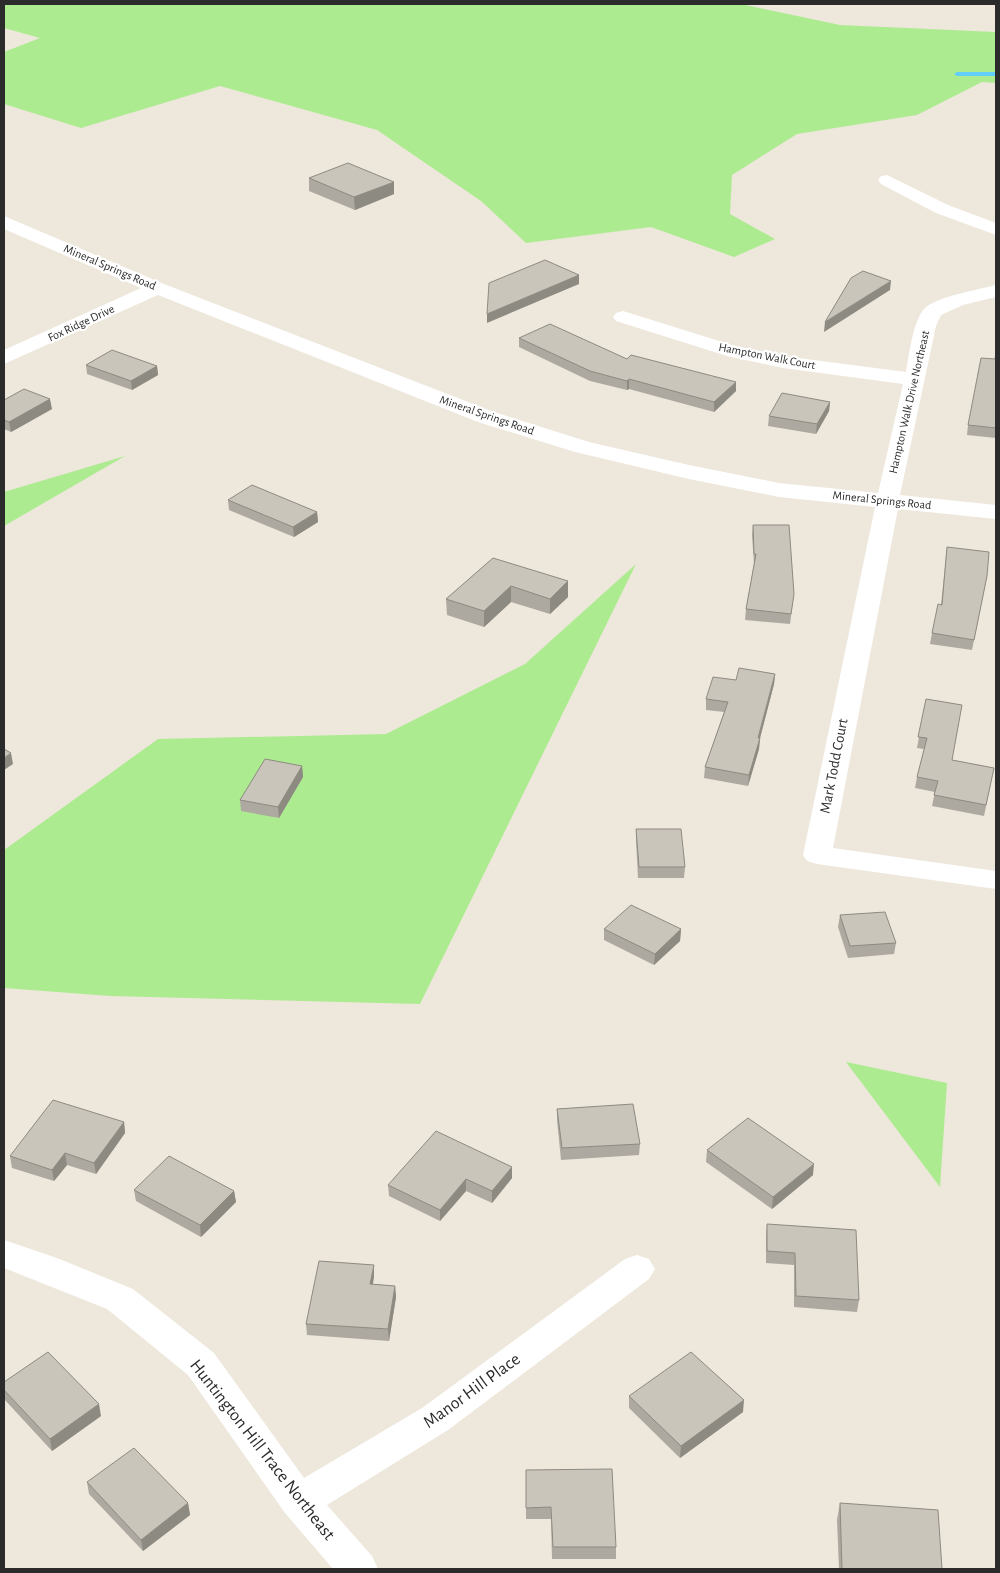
<svg xmlns="http://www.w3.org/2000/svg" width="1000" height="1573" font-family="'Alegreya Sans',sans-serif">
	<style>
		.green { fill: #adeb91 }
		.lines { fill: none; stroke-linecap: round; stroke-linejoin: round }
		.stream { fill: #62cefc; fill-rule: evenodd }
		.minor { fill: #fff; fill-rule: evenodd }
		.wall { fill: #ada9a0 }
		.shaded-wall { fill: #8d8a82 }
		.building { fill: #c9c5ba; stroke: #8d8a82 }
		.labels { text-anchor: middle; dominant-baseline: central; stroke-width: 4.5; stroke-linejoin: round; paint-order: stroke }
		.far-street-label { font-size: 12px; fill: #2b2b2b; stroke: #fff }
		.street-label { font-size: 15px; fill: #2b2b2b; stroke: #fff }
		.near-street-label { font-size: 18px; fill: #2b2b2b; stroke: #fff }
	</style>
	<rect width="100%" height="100%" fill="#eee7db"/>
	<g class="green">
		<polygon points="4,4 741,4 840,25 996,32 996,83 982,82 917,115 797,134 732,175 730,214 775,239 734,257 651,227 526,243 481,201 377,130 220,86 81,128 4,104 4,52 40,38 4,28"/>
		<polygon points="125,456 4,526 4,492"/>
		<polygon points="636,564 420,1004 110,996 4,988 4,850 158,739 386,734 525,664"/>
		<polygon points="846,1062 947,1083 940,1187"/>
	</g>
	<g class="lines">
		<polygon class="stream" points="996,72 996,76 957,76 954,74 957,72"/>
		<g class="minor">
			<polygon points="887,175 948,205 996,223 996,235 936,213 881,184 878,180 881,176"/>
			<path d="M 4,216 L 164,284 L 494,412 L 589,442 L 689,465 L 779,483 L 878,493 L 903,384 L 783,368 L 727,356 L 616,321 L 613,317 L 616,313 L 623,311 L 732,345 L 783,356 L 906,372 C 909,355 913,320 925,308 C 936,297 980,289 996,285 L 996,297 L 963,305 L 941,315 L 936,326 L 900,495 L 996,505 L 996,519 L 898,509 L 833,848 L 996,871 L 996,889 L 817,864 L 807,861 L 803,855 L 875,507 L 779,497 L 689,479 L 575,452 L 478,422 L 158,295 L 4,364 L 4,350 L 141,288 L 4,229 Z"/>
			<polygon points="4,1240 57,1258 133,1289 214,1353 304,1478 422,1408 625,1259 637,1255 649,1259 655,1269 649,1279 448,1430 327,1505 372,1556 378,1569 333,1569 285,1513 188,1375 107,1309 4,1268"/>
		</g>
	</g>
	<g class="wall">
		<polygon points="309,178 394,194 355,210 309,191"/>
		<polygon points="519,338 627,359 736,391 714,412 629,389 627,390 590,381 519,347"/>
		<polygon points="996,353 996,438 967,435 968,425 995,359"/>
		<polygon points="86,365 157,366 158,375 132,390 87,374"/>
		<polygon points="4,400 52,409 11,432 4,429"/>
		<polygon points="830,402 829,411 816,434 768,426 769,416"/>
		<polygon points="228,500 317,512 318,522 294,537 229,510"/>
		<polygon points="753,525 794,594 790,624 745,620 746,609 754,564 752,535"/>
		<polygon points="947,547 987,576 972,650 930,644 932,633 941,605"/>
		<polygon points="493,558 568,597 550,614 511,602 484,627 447,615 446,599"/>
		<polygon points="775,674 774,684 760,738 759,749 748,786 704,778 705,767 724,712 706,710 706,699 736,680"/>
		<polygon points="926,699 952,760 994,768 984,816 932,806 935,792 915,788 917,777 924,749 917,748"/>
		<polygon points="302,766 303,777 279,818 241,811 240,800"/>
		<polygon points="636,829 685,867 684,878 638,878 636,840"/>
		<polygon points="840,915 896,943 894,954 848,958 838,927"/>
		<polygon points="604,929 681,929 680,941 654,965 604,940"/>
		<polygon points="557,1109 640,1144 639,1155 561,1160 557,1120"/>
		<polygon points="124,1122 125,1133 96,1174 67,1165 54,1181 12,1168 10,1156"/>
		<polygon points="707,1150 813,1175 772,1209 706,1162"/>
		<polygon points="512,1167 512,1178 492,1203 466,1191 440,1221 389,1196 388,1185"/>
		<polygon points="134,1190 234,1191 236,1202 201,1237 136,1201"/>
		<polygon points="767,1224 859,1300 857,1312 794,1307 794,1265 766,1263 766,1236"/>
		<polygon points="374,1276 373,1284 395,1286 396,1297 389,1341 307,1335 306,1324"/>
		<polygon points="4,1382 101,1416 52,1451 4,1399"/>
		<polygon points="629,1396 743,1412 680,1458 629,1408"/>
		<polygon points="87,1482 188,1503 190,1515 143,1551 89,1494"/>
		<polygon points="526,1482 616,1547 616,1559 552,1559 551,1519 526,1519"/>
		<polygon points="840,1503 942,1569 839,1569 837,1520"/>
	</g>
	<g class="shaded-wall">
		<polygon points="394,182 394,194 355,210 354,197"/>
		<polygon points="579,275 579,284 487,323 487,314"/>
		<polygon points="891,281 890,290 824,332 825,322"/>
		<polygon points="157,366 158,375 132,390 131,381"/>
		<polygon points="629,379 629,389 627,390 627,381"/>
		<polygon points="736,382 736,391 714,412 714,402"/>
		<polygon points="50,399 52,409 11,432 9,422"/>
		<polygon points="830,402 829,411 816,434 817,424"/>
		<polygon points="317,512 318,522 294,537 293,527"/>
		<polygon points="568,581 568,597 550,614 550,599"/>
		<polygon points="511,586 511,602 484,627 484,611"/>
		<polygon points="775,674 774,684 760,738 759,749 748,786 749,775"/>
		<polygon points="11,753 13,764 4,770 4,758"/>
		<polygon points="302,766 303,777 279,818 278,807"/>
		<polygon points="681,929 680,941 654,965 655,954"/>
		<polygon points="124,1122 125,1133 96,1174 94,1163"/>
		<polygon points="65,1153 67,1165 54,1181 52,1170"/>
		<polygon points="814,1164 813,1175 772,1209 773,1197"/>
		<polygon points="512,1167 512,1178 492,1203 492,1191"/>
		<polygon points="466,1179 466,1191 440,1221 440,1210"/>
		<polygon points="234,1191 236,1202 201,1237 200,1225"/>
		<polygon points="374,1265 374,1276 371,1295 370,1284"/>
		<polygon points="395,1286 396,1297 389,1341 388,1329"/>
		<polygon points="744,1400 743,1412 680,1458 681,1446"/>
		<polygon points="99,1404 101,1416 52,1451 50,1439"/>
		<polygon points="188,1503 190,1515 143,1551 141,1540"/>
	</g>
	<g class="building">
		<polygon points="348,163 394,182 354,197 309,178"/>
		<polygon points="545,260 579,275 487,314 489,283"/>
		<polygon points="863,271 891,281 825,322 851,278"/>
		<polygon points="550,324 627,359 631,355 736,382 714,402 629,379 627,381 590,371 519,338"/>
		<polygon points="112,350 157,366 131,381 86,365"/>
		<polygon points="996,353 996,428 968,425 981,358 995,359"/>
		<polygon points="24,389 50,399 9,422 4,420 4,400"/>
		<polygon points="782,393 830,402 817,424 769,416"/>
		<polygon points="252,485 317,512 293,527 228,500"/>
		<polygon points="753,525 789,525 794,594 791,614 746,609 756,554 754,554"/>
		<polygon points="947,547 989,552 987,576 974,640 932,633 938,604 942,605"/>
		<polygon points="493,558 568,581 550,599 511,586 484,611 446,599"/>
		<polygon points="739,668 775,674 758,738 760,738 749,775 705,767 728,702 706,699 713,677 736,680"/>
		<polygon points="926,699 962,705 952,760 994,768 986,805 934,795 938,781 917,777 927,738 918,737"/>
		<polygon points="4,749 11,753 4,758"/>
		<polygon points="265,759 302,766 278,807 240,800"/>
		<polygon points="636,829 681,829 685,867 639,867"/>
		<polygon points="631,905 681,929 655,954 604,929"/>
		<polygon points="885,912 896,943 850,946 840,915"/>
		<polygon points="53,1100 124,1122 94,1163 65,1153 52,1170 10,1156"/>
		<polygon points="633,1104 640,1144 562,1148 557,1109"/>
		<polygon points="748,1118 814,1164 773,1197 707,1150"/>
		<polygon points="436,1131 512,1167 492,1191 466,1179 440,1210 388,1185"/>
		<polygon points="169,1156 234,1191 200,1225 134,1190"/>
		<polygon points="767,1224 856,1230 859,1300 796,1296 795,1253 767,1251"/>
		<polygon points="319,1261 374,1265 370,1284 395,1286 388,1329 306,1324"/>
		<polygon points="48,1352 99,1404 50,1439 4,1390 4,1382"/>
		<polygon points="691,1352 744,1400 681,1446 629,1396"/>
		<polygon points="134,1448 188,1503 141,1540 87,1482"/>
		<polygon points="612,1469 616,1547 553,1547 551,1507 526,1508 526,1470"/>
		<polygon points="840,1503 938,1510 942,1569 842,1569"/>
	</g>
	<g class="labels">
		<g class="far-street-label">
			<text transform="translate(110 267) rotate(23)">Mineral Springs Road</text>
			<text transform="translate(81 323) rotate(-25)">Fox Ridge Drive</text>
			<text transform="translate(767 356) rotate(11)">Hampton Walk Court</text>
			<text transform="translate(909 402) rotate(-77)">Hampton Walk Drive Northeast</text>
			<text transform="translate(487 415) rotate(19)">Mineral Springs Road</text>
			<text transform="translate(882 500) rotate(6)">Mineral Springs Road</text>
		</g>
		<g class="street-label">
			<text transform="translate(834 766) rotate(-79)">Mark Todd Court</text>
		</g>
		<g class="near-street-label">
			<text transform="translate(472 1391) rotate(-36)">Manor Hill Place</text>
			<text transform="translate(262 1450) rotate(52)">Huntington Hill Trace Northeast</text>
		</g>
	</g>
	<rect width="1000" height="1573" fill="none" stroke="#2b2b2b" stroke-width="10"/>
</svg>
